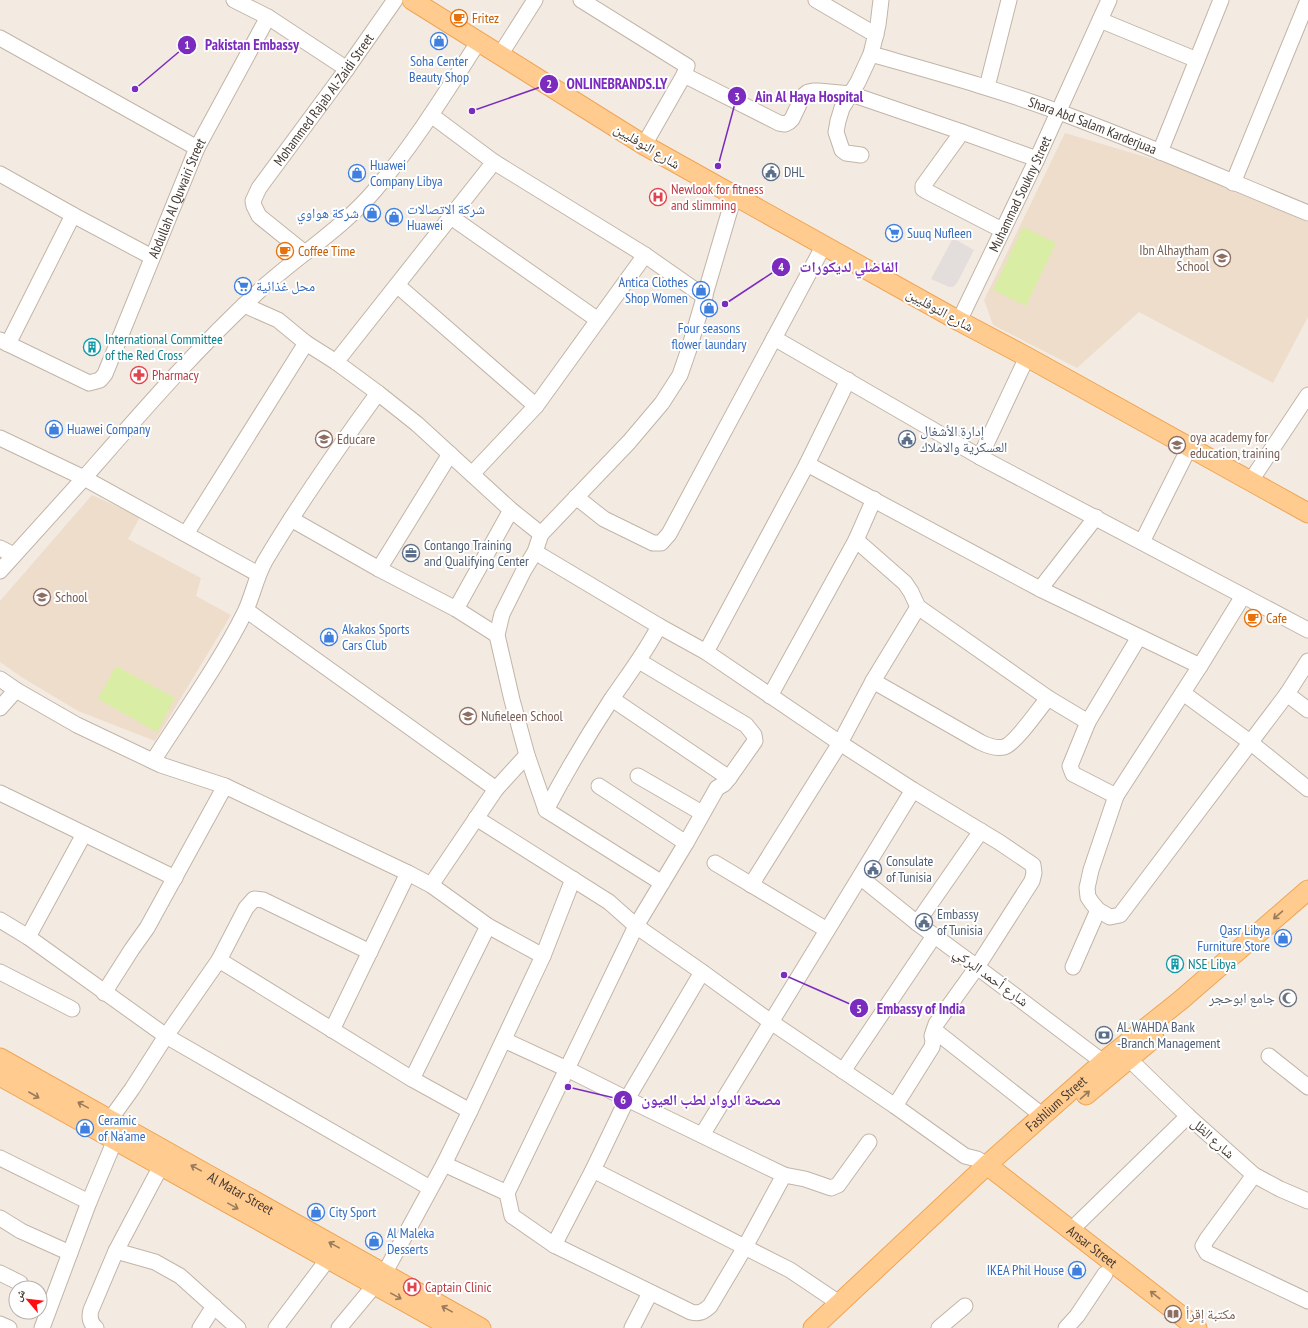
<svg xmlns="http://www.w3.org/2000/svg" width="1308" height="1328" font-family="'PT Sans Narrow','Noto Naskh Arabic',sans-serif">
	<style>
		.education { fill: #eeddca }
		.green { fill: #d9eda5 }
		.parking { fill: #e3dedb }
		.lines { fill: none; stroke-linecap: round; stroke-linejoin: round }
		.minor-casing { stroke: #c2b4a7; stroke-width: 17 }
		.major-casing { stroke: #f0a553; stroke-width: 21 }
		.minor { stroke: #fff; stroke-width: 15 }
		.major { stroke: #ffcb8f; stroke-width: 19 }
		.oneway { stroke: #997b5c }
		.labels { text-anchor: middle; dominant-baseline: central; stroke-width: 4; stroke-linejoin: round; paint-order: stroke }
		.food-label { font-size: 14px; fill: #c56008; stroke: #fff; text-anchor: start }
		.shop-label { font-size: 14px; fill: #366cbe; stroke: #fff; text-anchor: start }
		.street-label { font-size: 14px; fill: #453a32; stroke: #fff }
		.service-label { font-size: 14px; fill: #4e5e75; stroke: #fff; text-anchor: start }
		.health-label { font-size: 14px; fill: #be3a42; stroke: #fff; text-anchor: start }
		.education-label { font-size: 14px; fill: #785e54; stroke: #fff; text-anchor: start }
		.culture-label { font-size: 14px; fill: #0d838f; stroke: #fff; text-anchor: start }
		.worship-label { font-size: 14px; fill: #5b616d; stroke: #fff; text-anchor: end }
		.leader { fill: none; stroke: #7b2cbf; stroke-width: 1.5 }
		.callout-dot { fill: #7b2cbf; stroke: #fff; stroke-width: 1.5 }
		.mark-label { font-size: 12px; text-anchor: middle; font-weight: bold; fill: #fff }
		.callout-label { font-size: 15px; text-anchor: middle; font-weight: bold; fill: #7b2cbf; stroke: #fff; stroke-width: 4; stroke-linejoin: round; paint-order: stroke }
	</style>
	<rect width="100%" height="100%" fill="#f3ebe2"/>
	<g class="education">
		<polygon points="1065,133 1186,169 1308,222 1308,317 1273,383 1139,312 1077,368 993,325 984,300"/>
		<polygon points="92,495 140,517 128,539 201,578 196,596 231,615 155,741 78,711 23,678 0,662 0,601"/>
	</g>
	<g class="green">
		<polygon points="1023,227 1056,243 1026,306 993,290"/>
		<polygon points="116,666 175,698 157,732 98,699"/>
	</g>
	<polygon class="parking" points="953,238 974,250 957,283 953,287 949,287 931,279"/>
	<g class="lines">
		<g class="minor-casing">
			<g id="minor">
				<polyline points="234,0 268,17 347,69"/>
				<polyline points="581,0 687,66 684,75 644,145"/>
				<polyline points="816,0 876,35"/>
				<polyline points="1100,20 1197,60"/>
				<polyline points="0,38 197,148"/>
				<path id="s1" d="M 871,54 C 934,72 997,89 1059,112 C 1143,143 1225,179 1308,213"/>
				<polyline points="500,55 535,0"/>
				<polyline points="684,75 779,123 785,124 789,122 792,119 803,96 808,92 813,91 818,91 851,94 962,132"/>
				<polyline points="987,87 1009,0"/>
				<polyline points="431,115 494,162 645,255 705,297"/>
				<polyline points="1160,152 1221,0"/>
				<polyline points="861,155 846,153 842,150 836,132 838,121 842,108 858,82 871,54 878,25 881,0"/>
				<polyline points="0,174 73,215 152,257"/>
				<polyline points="1233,183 1308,0"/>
				<polyline points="451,217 598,320"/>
				<polyline points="1002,230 926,191 923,189 923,186 962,132 1037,159"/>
				<path id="s2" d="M 305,253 L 259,216 L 254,206 L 253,201 L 259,188 L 341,77 L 395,0"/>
				<polyline points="397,285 536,406"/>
				<polyline points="244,305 278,320 306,343 336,362 378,393 417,424 511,510 541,534"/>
				<path id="s3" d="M 959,321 L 1037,159 L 1109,0"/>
				<polyline points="774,338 980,457 1308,630"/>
				<path id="s4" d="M 0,340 L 89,383 L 100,380 L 105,374 L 197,148 L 268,17"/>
				<polyline points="8,344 73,215"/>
				<polyline points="336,362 494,162"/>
				<polyline points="0,438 84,478 0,571"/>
				<polyline points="980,457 1027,357"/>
				<polyline points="807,464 1040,589 1200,666"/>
				<polyline points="472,474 536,406 645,255"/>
				<polyline points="1250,482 1308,395"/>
				<polyline points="576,497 604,519 653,543 661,543 669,534 824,245"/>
				<polyline points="291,519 379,569 456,609 497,635"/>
				<polyline points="186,534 306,343"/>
				<polyline points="856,540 905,583 911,592 918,607 1048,698 1088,722"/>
				<polyline points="1142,542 1189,448"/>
				<polyline points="0,548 14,555"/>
				<polyline points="535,552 659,626 706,652 840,743 913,790 999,842 1033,865 1034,873 1032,881 977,967 936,1024 932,1036 933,1041 932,1047 895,1106"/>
				<polyline points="379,569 450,454"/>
				<path d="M 258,574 L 84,478 C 141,413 195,350 259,291 C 296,257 343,228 375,190 C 414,144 446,92 479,41"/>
				<polyline points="1040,589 1096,517"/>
				<polyline points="1243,596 1200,666 1116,796 1091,870 1087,888 1088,897 1092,903 1098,910 1110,917 1120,915 1287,694 1308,661"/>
				<polyline points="456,609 511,510"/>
				<polyline points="246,610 496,789"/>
				<polyline points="706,652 807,464 848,380"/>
				<polyline points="0,679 16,690 77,725 161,765 225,786 408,873 431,885 488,926 543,956"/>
				<path d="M 873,681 L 980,742 C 988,746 996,749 1004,747 C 1015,744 1039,709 1048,698"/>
				<polyline points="1183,693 1250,742 1308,789"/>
				<polyline points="1287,694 1308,710"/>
				<polyline points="770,696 856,540 874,499"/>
				<polyline points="612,699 729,778"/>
				<polyline points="0,708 16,690"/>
				<path d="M 153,761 C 184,712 219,664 245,612 C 253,595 256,577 265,561 C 300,502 338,448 378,393"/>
				<polyline points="638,776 702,813"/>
				<polyline points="599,786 686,843"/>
				<polyline points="0,793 175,878"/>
				<polyline points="1116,796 1073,774 1070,766 1088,722 1139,637"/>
				<path d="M 546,810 C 566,772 588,735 611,700 C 628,675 646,652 659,626"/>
				<polyline points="476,818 609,902 636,926 702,972 771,1022 895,1106 965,1156 977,1159 987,1165"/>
				<polyline points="715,863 827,930"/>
				<polyline points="860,877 917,923 977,967 1103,1062"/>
				<polyline points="662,883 546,810 527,755 512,700 497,635 502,614 524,570 535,552 541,534 629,442 662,403 680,375 689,349 734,196"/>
				<polyline points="431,885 496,789 527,755"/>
				<polyline points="751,885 840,743 873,681 918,607"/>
				<polyline points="0,920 28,937 166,1036 430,1188"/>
				<polyline points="917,923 981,831"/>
				<polyline points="28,937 84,834"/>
				<polyline points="219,960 412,1079 470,1111"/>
				<polyline points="1073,967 1098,910"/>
				<polyline points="0,972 72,1009"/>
				<polyline points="104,993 132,949 147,928 225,786"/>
				<polyline points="332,1030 408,873"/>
				<polyline points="934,1030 1043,1116"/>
				<polyline points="504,1040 567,1069 627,1099 784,1175 805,1179 831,1188 838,1185 869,1142"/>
				<polyline points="1269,1056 1308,1087"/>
				<polyline points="1129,1059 1188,1116 1254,1175 1280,1189 1308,1201"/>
				<polyline points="843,1071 934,936"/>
				<polyline points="412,1079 488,926"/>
				<polyline points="104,1128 132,1089 166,1036 219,960 246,908 254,899 263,900 370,952"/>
				<polyline points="702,1135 913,790"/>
				<polyline points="0,1158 89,1202"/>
				<path d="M 444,1164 L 507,1193 L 512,1216 L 554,1245 L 691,1312 C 700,1314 703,1312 710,1306 L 745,1247 L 784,1175"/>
				<polyline points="593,1170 790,1270 839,1303"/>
				<polyline points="1254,1175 1207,1239 1203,1246 1207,1253 1308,1301"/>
				<polyline points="507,1193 636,926 686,843 717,788 724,784 729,778 755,741 754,735 746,725 639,661"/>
				<polyline points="0,1218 21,1231 70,1253"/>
				<polyline points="1071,1230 1188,1116"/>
				<polyline points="554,1245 593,1170 627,1099 702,972"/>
				<polyline points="116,1251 155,1262 180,1276 238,1328"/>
				<polyline points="0,1273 20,1283"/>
				<polyline points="0,1324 9,1328"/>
				<polyline points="42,1328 89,1202 115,1140"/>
				<path d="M 96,1328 C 90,1323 89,1317 91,1310 L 116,1251 L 161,1166"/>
				<polyline points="200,1328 214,1306"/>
				<polyline points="276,1328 328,1259"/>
				<polyline points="339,1328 384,1274 444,1164 470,1111 543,956 573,879"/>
				<polyline points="632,1328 650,1293"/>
				<polyline points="939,1328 965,1306"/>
				<polyline points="1066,1328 1077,1316 1105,1274"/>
			</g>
		</g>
		<g class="major-casing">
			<g id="major">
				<polyline points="412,0 644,145 959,321 1027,357 1308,513"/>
				<path id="s5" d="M 0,1058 L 481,1328"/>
				<polyline points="0,1076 452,1328"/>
				<polyline points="1086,1095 1154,1038"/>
				<path id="s6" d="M 987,1165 L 1197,1328"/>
				<path id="s7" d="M 813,1328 L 989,1163 L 1103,1062 L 1181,1000 L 1308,890"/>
			</g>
		</g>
		<use href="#minor" class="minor"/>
		<use href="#major" class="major"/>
	</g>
	<defs><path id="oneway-shaft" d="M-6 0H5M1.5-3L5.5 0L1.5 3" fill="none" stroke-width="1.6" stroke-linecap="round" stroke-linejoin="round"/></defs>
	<g class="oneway">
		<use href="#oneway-shaft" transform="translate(1278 915) rotate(139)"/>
		<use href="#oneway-shaft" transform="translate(34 1095) rotate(30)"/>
		<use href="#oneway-shaft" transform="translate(1085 1095) rotate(-41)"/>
		<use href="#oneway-shaft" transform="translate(83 1105) rotate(-151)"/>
		<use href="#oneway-shaft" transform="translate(196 1168) rotate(-151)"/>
		<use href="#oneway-shaft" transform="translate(233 1206) rotate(29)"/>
		<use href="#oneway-shaft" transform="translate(334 1245) rotate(-151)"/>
		<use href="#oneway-shaft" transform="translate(1155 1295) rotate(-142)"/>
		<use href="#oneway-shaft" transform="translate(396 1296) rotate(29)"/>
		<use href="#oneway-shaft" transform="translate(447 1309) rotate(-151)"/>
	</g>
	<defs>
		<g id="cafe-ring" transform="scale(0.9)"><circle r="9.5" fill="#fff" stroke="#e8710a" stroke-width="1.5"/><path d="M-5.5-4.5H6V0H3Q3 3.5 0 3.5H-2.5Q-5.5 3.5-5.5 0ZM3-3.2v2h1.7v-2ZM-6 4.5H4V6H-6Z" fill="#e8710a"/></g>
		<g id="shop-ring" transform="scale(0.9)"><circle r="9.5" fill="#fff" stroke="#3f7fe0" stroke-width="1.5"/><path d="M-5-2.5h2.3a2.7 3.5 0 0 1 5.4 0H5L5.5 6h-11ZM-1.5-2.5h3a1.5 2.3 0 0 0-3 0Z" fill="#3f7fe0"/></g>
		<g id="civic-ring" transform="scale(0.9)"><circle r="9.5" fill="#fff" stroke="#5c6f8a" stroke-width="1.5"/><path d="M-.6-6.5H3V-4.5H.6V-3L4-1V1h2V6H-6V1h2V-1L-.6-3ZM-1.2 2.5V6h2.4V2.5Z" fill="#5c6f8a"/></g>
		<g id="hospital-ring" transform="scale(0.9)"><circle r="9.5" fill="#fff" stroke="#e0444e" stroke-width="1.5"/><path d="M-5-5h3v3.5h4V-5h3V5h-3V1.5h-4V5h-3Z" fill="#e0444e"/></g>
		<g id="supermarket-ring" transform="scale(0.9)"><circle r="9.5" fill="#fff" stroke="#3f7fe0" stroke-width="1.5"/><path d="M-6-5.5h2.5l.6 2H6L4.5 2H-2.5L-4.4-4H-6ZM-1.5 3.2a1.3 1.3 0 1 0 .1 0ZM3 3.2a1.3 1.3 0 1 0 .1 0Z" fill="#3f7fe0"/></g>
		<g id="school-ring" transform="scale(0.9)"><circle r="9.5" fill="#fff" stroke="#8d6e63" stroke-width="1.5"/><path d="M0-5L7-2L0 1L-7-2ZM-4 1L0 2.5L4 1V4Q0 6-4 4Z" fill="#8d6e63"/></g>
		<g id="building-ring" transform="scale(0.9)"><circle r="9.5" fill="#fff" stroke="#0f9aa8" stroke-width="1.5"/><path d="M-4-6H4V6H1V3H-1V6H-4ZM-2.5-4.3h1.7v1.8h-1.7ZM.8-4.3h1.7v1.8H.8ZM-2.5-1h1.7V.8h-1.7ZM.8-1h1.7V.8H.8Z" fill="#0f9aa8"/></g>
		<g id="pharmacy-ring" transform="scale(0.9)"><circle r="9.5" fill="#fff" stroke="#e0444e" stroke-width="1.5"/><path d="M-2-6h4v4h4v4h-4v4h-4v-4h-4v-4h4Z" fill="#e0444e"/></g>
		<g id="office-ring" transform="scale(0.9)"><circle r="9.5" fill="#fff" stroke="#5c6f8a" stroke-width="1.5"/><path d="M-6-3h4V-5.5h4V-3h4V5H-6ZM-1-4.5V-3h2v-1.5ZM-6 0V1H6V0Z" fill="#5c6f8a"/></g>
		<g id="mosque-ring" transform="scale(0.9)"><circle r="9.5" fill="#fff" stroke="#6b7280" stroke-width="1.5"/><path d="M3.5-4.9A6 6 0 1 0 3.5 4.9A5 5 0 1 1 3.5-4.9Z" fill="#6b7280"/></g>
		<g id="bank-ring" transform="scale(0.9)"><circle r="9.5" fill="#fff" stroke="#5c6f8a" stroke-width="1.5"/><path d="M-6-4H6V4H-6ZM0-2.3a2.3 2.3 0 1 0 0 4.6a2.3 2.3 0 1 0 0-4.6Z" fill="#5c6f8a"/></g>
		<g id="library-ring" transform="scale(0.9)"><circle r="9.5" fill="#fff" stroke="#8d6e63" stroke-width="1.5"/><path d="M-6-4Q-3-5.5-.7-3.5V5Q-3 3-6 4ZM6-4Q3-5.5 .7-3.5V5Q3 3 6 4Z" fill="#8d6e63"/></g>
	</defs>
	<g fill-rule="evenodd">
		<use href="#cafe-ring" x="459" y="18"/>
		<use href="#shop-ring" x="439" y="41"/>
		<use href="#civic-ring" x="771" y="172"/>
		<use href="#shop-ring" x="357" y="173"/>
		<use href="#hospital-ring" x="658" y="197"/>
		<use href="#shop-ring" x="372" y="213"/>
		<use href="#shop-ring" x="394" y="217"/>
		<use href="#supermarket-ring" x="894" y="233"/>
		<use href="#cafe-ring" x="285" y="251"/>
		<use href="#school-ring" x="1222" y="258"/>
		<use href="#supermarket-ring" x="243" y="286"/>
		<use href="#shop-ring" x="701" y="290"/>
		<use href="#shop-ring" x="709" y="308"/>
		<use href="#building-ring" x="92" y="347"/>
		<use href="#pharmacy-ring" x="139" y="375"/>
		<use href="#shop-ring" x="54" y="429"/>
		<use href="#school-ring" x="324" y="439"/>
		<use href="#civic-ring" x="907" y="439"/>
		<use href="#school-ring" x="1177" y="445"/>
		<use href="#office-ring" x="411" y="553"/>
		<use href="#school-ring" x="42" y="597"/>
		<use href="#cafe-ring" x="1253" y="618"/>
		<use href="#shop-ring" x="329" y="637"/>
		<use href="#school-ring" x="468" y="716"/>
		<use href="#civic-ring" x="873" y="869"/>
		<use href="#civic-ring" x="924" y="922"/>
		<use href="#shop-ring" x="1283" y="938"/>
		<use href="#building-ring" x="1175" y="964"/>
		<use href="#mosque-ring" x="1288" y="998"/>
		<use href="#bank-ring" x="1104" y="1035"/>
		<use href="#shop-ring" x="85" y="1128"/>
		<use href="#shop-ring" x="316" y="1212"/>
		<use href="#shop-ring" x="374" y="1241"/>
		<use href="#shop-ring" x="1077" y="1270"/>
		<use href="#hospital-ring" x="412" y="1287"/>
		<use href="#library-ring" x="1173" y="1314"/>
	</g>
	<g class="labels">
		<g class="food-label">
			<text x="472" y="18">Fritez</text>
			<text x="298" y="251">Coffee Time</text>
			<text x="1266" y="618">Cafe</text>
		</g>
		<g class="shop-label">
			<text x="439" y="61" text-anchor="middle">Soha Center<tspan x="439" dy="16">Beauty Shop</tspan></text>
			<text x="370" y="165">Huawei<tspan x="370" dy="16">Company Libya</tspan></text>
			<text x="407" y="209">شركة الاتصالات<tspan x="407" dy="16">Huawei</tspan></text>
			<text x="359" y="213" text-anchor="end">شركة هواوي</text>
			<text x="907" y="233">Suuq Nufleen</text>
			<text x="688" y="282" text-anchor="end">Antica Clothes<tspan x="688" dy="16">Shop Women</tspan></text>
			<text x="256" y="286">محل غذائية</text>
			<text x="709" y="328" text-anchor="middle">Four seasons<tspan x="709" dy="16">flower laundary</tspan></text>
			<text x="67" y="429">Huawei Company</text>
			<text x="342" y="629">Akakos Sports<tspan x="342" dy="16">Cars Club</tspan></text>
			<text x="1270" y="930" text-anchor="end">Qasr Libya<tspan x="1270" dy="16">Furniture Store</tspan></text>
			<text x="98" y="1120">Ceramic<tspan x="98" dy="16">of Na’ame</tspan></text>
			<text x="329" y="1212">City Sport</text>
			<text x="387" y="1233">Al Maleka<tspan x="387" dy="16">Desserts</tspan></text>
			<text x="1064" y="1270" text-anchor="end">IKEA Phil House</text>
		</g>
		<g class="street-label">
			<text stroke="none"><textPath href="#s2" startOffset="199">Mohammed Rajab Al-Zaidi Street</textPath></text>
			<text stroke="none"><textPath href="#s1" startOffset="233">Shara Abd Salam Karderjuaa</textPath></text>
			<text transform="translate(647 146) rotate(31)">شارع النوفليين</text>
			<text stroke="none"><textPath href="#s3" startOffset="141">Muhammad Soukny Street</textPath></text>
			<text stroke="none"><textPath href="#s4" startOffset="308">Abdullah Al Quwairi Street</textPath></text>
			<text transform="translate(940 310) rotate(29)">شارع النوفليين</text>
			<text transform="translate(991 977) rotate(36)">شارع أحمد البركي</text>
			<text stroke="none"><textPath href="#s7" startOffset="331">Fashlium Street</textPath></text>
			<text transform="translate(1213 1138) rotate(42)">شارع الظل</text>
			<text stroke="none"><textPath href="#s5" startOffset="276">Al Matar Street</textPath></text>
			<text stroke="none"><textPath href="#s6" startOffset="133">Ansar Street</textPath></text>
		</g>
		<g class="service-label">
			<text x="784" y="172">DHL</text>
			<text x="920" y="431">إدارة الأشغال<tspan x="920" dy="16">العسكرية والاملاك</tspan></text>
			<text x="424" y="545">Contango Training<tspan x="424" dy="16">and Qualifying Center</tspan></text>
			<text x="886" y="861">Consulate<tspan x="886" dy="16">of Tunisia</tspan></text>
			<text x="937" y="914">Embassy<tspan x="937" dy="16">of Tunisia</tspan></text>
			<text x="1117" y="1027">AL WAHDA Bank<tspan x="1117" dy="16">-Branch Management</tspan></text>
		</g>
		<g class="health-label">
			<text x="671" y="189">Newlook for fitness<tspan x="671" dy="16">and slimming</tspan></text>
			<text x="152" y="375">Pharmacy</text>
			<text x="425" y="1287">Captain Clinic</text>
		</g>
		<g class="education-label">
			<text x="1209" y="250" text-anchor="end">Ibn Alhaytham<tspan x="1209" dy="16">School</tspan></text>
			<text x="1190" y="437">oya academy for<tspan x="1190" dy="16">education, training</tspan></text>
			<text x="337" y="439">Educare</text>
			<text x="55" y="597">School</text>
			<text x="481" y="716">Nufieleen School</text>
			<text x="1186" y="1314">مكتبة إقرأ</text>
		</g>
		<g class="culture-label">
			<text x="105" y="339">International Committee<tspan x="105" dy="16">of the Red Cross</tspan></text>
			<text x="1188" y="964">NSE Libya</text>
		</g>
		<g class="worship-label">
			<text x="1275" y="998">جامع ابوحجر</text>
		</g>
	</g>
	<path class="leader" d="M135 89L187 45M472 111L549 84M718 166L737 96M725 304L781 267M784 975L859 1008M568 1087L623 1100"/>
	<g class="callout-dot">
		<circle cx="135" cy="89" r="4"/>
		<circle cx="472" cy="111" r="4"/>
		<circle cx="718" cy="166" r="4"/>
		<circle cx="725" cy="304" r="4"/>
		<circle cx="784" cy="975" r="4"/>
		<circle cx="568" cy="1087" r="4"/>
		<circle cx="187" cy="45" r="10"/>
		<circle cx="549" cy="84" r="10"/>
		<circle cx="737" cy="96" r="10"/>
		<circle cx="781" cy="267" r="10"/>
		<circle cx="859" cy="1008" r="10"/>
		<circle cx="623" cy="1100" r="10"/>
	</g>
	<g class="mark-label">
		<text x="187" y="49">1</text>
		<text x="549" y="88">2</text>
		<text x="737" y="101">3</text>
		<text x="781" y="271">4</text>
		<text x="859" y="1013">5</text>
		<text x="623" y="1104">6</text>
	</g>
	<g class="callout-label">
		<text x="252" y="50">Pakistan Embassy</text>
		<text x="617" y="89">ONLINEBRANDS.LY</text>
		<text x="809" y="102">Ain Al Haya Hospital</text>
		<text x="849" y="272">الفاضلي لديكورات</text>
		<text x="921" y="1014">Embassy of India</text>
		<text x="711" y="1105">مصحة الرواد لطب العيون</text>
	</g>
	<g transform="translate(28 1300) rotate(298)"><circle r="19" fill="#ffffff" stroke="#b5b0ad"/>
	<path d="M0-3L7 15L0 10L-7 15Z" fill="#ff0d13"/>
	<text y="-6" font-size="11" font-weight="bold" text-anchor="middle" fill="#453a32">ش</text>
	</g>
</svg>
